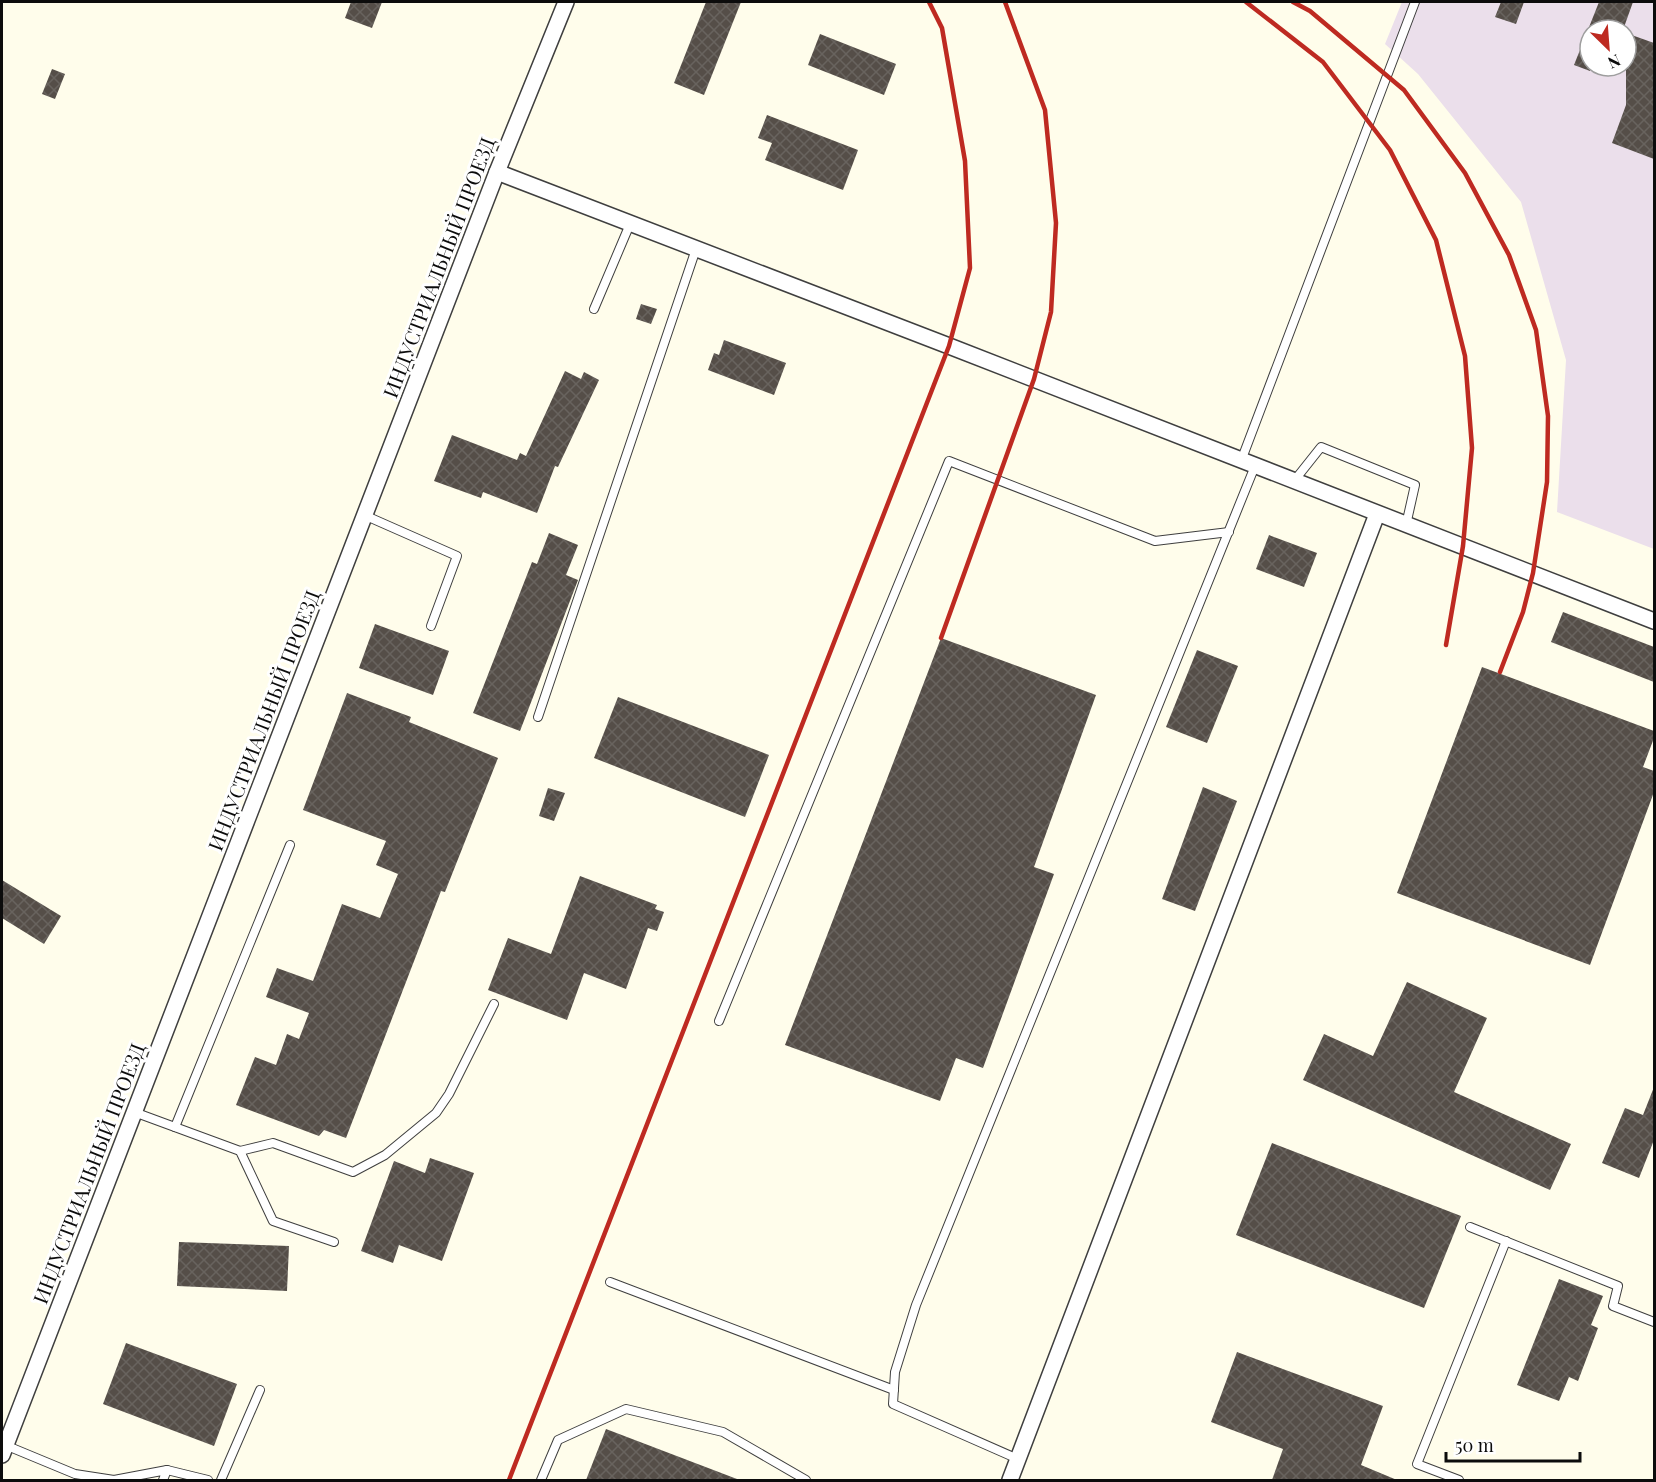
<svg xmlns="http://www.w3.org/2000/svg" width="1656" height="1482" font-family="'Playfair Display',serif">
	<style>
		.industrial { fill: #ebdfeb; fill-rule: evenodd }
		.building { fill: url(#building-cross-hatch) }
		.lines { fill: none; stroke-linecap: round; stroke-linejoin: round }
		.service-casing { stroke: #3f3f3f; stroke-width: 10 }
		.minor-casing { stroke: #3f3f3f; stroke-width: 18 }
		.service { stroke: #fff; stroke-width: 8 }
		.minor { stroke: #fff; stroke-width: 15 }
		.rail { stroke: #be2a21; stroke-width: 4.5 }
		.labels { text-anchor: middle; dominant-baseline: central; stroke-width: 6; stroke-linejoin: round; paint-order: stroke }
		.street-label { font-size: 20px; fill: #0c0c0c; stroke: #fff }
	</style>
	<defs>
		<pattern id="building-cross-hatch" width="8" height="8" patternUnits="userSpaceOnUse" patternTransform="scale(1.5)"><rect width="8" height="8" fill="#554e48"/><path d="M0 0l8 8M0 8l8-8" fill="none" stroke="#68635e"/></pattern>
	</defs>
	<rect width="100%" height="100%" fill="#fffdeb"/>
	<path class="industrial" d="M 1402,2 L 1654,2 L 1654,549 L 1557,512 L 1566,360 L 1521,202 L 1418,74 L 1385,44 ZM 1590,30 L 1626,30 L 1626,66 L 1590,66 Z"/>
	<g class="building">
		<polygon points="351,2 382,2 372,28 345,18"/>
		<polygon points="706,2 741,2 704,95 674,83"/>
		<polygon points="1501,2 1524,2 1516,24 1495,17"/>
		<polygon points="1599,2 1633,2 1623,30 1590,30 1590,71 1574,65"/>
		<polygon points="1626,33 1654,43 1654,159 1612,143 1626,105"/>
		<polygon points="820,34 896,64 884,95 808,65"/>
		<polygon points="52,69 65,74 55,99 42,94"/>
		<polygon points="767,115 858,150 843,190 765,160 772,143 758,138"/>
		<polygon points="641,304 657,309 651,324 636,319"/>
		<polygon points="724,340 786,363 774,395 708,370 714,353 719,355"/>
		<polygon points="565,371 581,379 584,372 599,380 558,467 555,466 537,513 483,492 481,498 434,481 452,435 517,460 520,453 526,456"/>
		<polygon points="549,533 578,545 566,575 578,580 520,731 473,713 532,562 537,564"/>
		<polygon points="1269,535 1317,553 1304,587 1256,569"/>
		<polygon points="1563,612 1654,647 1654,682 1551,642"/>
		<polygon points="375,624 449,651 433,695 359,668"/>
		<polygon points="941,638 1096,695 1034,867 1054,874 983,1068 956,1058 940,1101 785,1045"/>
		<polygon points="1197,650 1238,666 1207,743 1166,727"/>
		<polygon points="1482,667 1654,731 1654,738 1643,767 1654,771 1654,792 1590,965 1397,893"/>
		<polygon points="347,693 411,717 409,722 498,758 445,892 441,891 346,1138 324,1130 319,1136 236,1105 255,1057 276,1065 287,1034 299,1039 309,1013 266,997 277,968 313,981 342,904 380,918 398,874 376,865 386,841 303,810"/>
		<polygon points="618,697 769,755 745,817 594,758"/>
		<polygon points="1203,787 1237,801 1195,911 1162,899"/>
		<polygon points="548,788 565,793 554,821 539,816"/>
		<polygon points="580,876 657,905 655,909 664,912 657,931 648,928 626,989 584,973 567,1020 488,990 508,938 551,954"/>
		<polygon points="2,880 61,916 44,944 2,918"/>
		<polygon points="1407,982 1487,1018 1454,1092 1571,1144 1550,1190 1303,1080 1324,1034 1373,1056"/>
		<polygon points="1654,1087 1654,1140 1639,1178 1602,1163 1625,1108 1643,1115"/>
		<polygon points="1272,1143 1461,1216 1424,1308 1236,1235"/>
		<polygon points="430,1158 474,1173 442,1261 399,1245 393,1263 361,1251 394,1161 425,1173"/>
		<polygon points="179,1242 289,1246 287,1291 177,1286"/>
		<polygon points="1559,1279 1603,1296 1591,1325 1598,1328 1578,1381 1569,1377 1559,1401 1517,1385"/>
		<polygon points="126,1343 237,1384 214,1446 103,1404"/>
		<polygon points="1237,1352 1383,1406 1361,1465 1397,1480 1272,1480 1283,1449 1211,1422"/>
		<polygon points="606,1429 737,1479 737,1480 586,1480"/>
	</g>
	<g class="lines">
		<g class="service-casing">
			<g id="service">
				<polyline points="594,309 630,224"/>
				<polyline points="1241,461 1415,2"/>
				<polyline points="1294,481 1321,447 1415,485 1406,525"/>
				<polyline points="364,515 457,556 431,626"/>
				<polyline points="538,717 696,249"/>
				<polyline points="719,1021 949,461 1155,541 1229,532"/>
				<polyline points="134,1112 240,1151 273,1221 334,1242"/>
				<polyline points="175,1127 290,845"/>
				<polyline points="240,1151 273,1143 353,1172 385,1155 436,1113 449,1094 494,1004"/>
				<polyline points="1470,1227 1618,1286 1613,1306 1654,1322"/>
				<polyline points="610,1282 894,1390"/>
				<polyline points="5,1445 75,1474 114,1480"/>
				<polyline points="1018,1459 893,1404 895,1372 916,1305 1255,466"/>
				<polyline points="167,1470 208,1480"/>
				<polyline points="114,1480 167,1470 163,1480"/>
				<polyline points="221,1480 260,1390"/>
				<polyline points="541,1480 558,1440 626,1409 723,1432 806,1480"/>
				<polyline points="1459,1480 1417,1464 1506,1241"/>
			</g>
		</g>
		<g class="minor-casing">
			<g id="minor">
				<polyline points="497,172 949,346 1654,621"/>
				<polyline points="2,1455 497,172 566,2"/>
				<polyline points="1010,1480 1377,514"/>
			</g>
		</g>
		<use href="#service" class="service"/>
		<use href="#minor" class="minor"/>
		<g class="rail">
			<polyline points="1246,2 1323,62 1390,150 1436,240 1465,356 1472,448 1463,546 1446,645"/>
			<polyline points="1293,2 1310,11 1404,90 1465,173 1509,255 1536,330 1548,416 1547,482 1533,573 1523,612 1500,672"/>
			<polyline points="941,638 1034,379 1051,312 1056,223 1045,110 1005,2"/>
			<polyline points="509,1480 949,346 970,268 965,161 942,28 929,2"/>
		</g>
	</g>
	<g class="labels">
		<g class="street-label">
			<text transform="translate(438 267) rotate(-69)">ИНДУСТРИАЛЬНЫЙ ПРОЕЗД</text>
			<text transform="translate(263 720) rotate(-69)">ИНДУСТРИАЛЬНЫЙ ПРОЕЗД</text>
			<text transform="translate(88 1173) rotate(-69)">ИНДУСТРИАЛЬНЫЙ ПРОЕЗД</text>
		</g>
	</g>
	<rect width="1656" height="1482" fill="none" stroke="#0c0c0c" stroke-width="6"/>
	<g transform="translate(1608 48) rotate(155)"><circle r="28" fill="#ffffff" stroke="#9e9e9e" stroke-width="1.5"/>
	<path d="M0-4.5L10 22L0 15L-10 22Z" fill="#be2a21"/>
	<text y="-9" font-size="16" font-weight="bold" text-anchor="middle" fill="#0c0c0c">N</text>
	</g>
	<path d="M1446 1452v9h134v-9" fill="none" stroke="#0c0c0c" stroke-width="3"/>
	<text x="1455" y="1452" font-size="18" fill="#0c0c0c" stroke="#ffffff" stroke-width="4.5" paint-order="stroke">50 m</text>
</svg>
